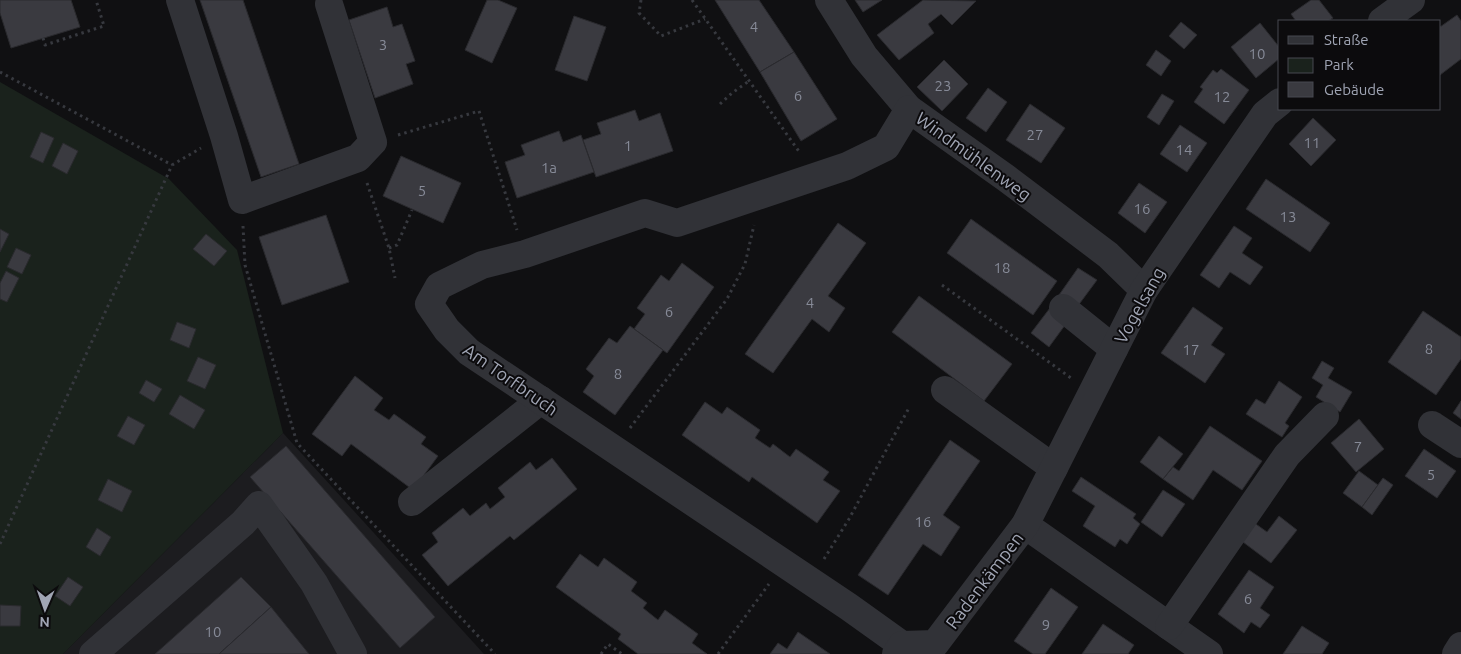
<svg xmlns="http://www.w3.org/2000/svg" width="1461" height="654" font-family="Ubuntu,sans-serif">
	<style>
		.built { fill: #1c1c1f }
		.green { fill: #1a221c }
		.building { fill: #3a3a40; stroke: #2a2a2e }
		.lines { fill: none; stroke-linecap: round; stroke-linejoin: round }
		.path { stroke: #37393f; stroke-width: 3; stroke-dasharray: 2.5 4; stroke-linecap: butt }
		.minor { stroke: #313237; stroke-width: 28 }
		.labels { text-anchor: middle; dominant-baseline: central; stroke-width: 4; stroke-linejoin: round; paint-order: stroke }
		.number-label { font-size: 15px; fill: #868a97 }
		.street-label { font-size: 18px; fill: #a0a5b4; stroke: #0c0b0d }
	</style>
	<rect width="100%" height="100%" fill="#101012"/>
	<polygon class="built" points="283,433 484,654 63,654"/>
	<polygon class="green" points="0,82 169,179 237,250 283,433 63,654 0,654"/>
	<g class="building">
		<polygon points="0,0 71,0 80,27 11,48 0,13"/>
		<polygon points="200,0 243,0 299,164 261,177"/>
		<polygon points="487,0 498,0 517,8 492,63 465,50"/>
		<polygon points="715,0 759,0 794,52 760,72"/>
		<polygon points="855,0 882,0 863,12"/>
		<polygon points="923,0 976,1 952,25 941,14 928,24 934,33 899,60 877,35"/>
		<polygon points="1311,0 1319,0 1333,18 1328,21 1296,21 1291,14"/>
		<polygon points="387,7 393,27 402,24 415,61 406,64 413,84 375,98 349,20"/>
		<polygon points="1457,15 1461,21 1461,59 1440,75 1440,27"/>
		<polygon points="574,16 606,27 587,81 555,70"/>
		<polygon points="1181,22 1197,35 1184,49 1169,36"/>
		<polygon points="1260,23 1280,48 1280,58 1256,78 1231,47"/>
		<polygon points="1156,50 1171,61 1161,76 1146,65"/>
		<polygon points="794,52 837,119 801,141 760,72"/>
		<polygon points="944,60 968,84 942,111 917,87"/>
		<polygon points="1221,69 1249,90 1224,124 1194,102 1203,89 1200,87 1213,70 1217,73"/>
		<polygon points="988,88 1007,102 986,132 966,118"/>
		<polygon points="1162,94 1174,101 1159,125 1147,117"/>
		<polygon points="1030,104 1065,128 1041,163 1006,140"/>
		<polygon points="635,110 639,121 660,113 673,151 596,177 583,140 601,134 597,123"/>
		<polygon points="1313,118 1336,140 1311,166 1289,144"/>
		<polygon points="1180,125 1207,143 1187,172 1160,154"/>
		<polygon points="559,131 563,142 581,135 594,172 517,198 505,162 525,155 521,145"/>
		<polygon points="41,132 54,138 43,163 30,157"/>
		<polygon points="63,143 78,151 67,174 52,166"/>
		<polygon points="401,156 461,183 443,223 383,196"/>
		<polygon points="1266,179 1330,223 1310,252 1246,209"/>
		<polygon points="1139,183 1167,202 1145,233 1118,213"/>
		<polygon points="326,215 349,282 282,305 259,237"/>
		<polygon points="971,219 1057,281 1033,315 947,253"/>
		<polygon points="838,223 866,243 828,296 845,308 829,332 812,319 773,373 745,354"/>
		<polygon points="1234,226 1252,238 1242,253 1263,267 1250,285 1230,272 1219,288 1200,275"/>
		<polygon points="0,229 9,234 0,252"/>
		<polygon points="206,234 227,251 214,266 193,249"/>
		<polygon points="16,248 31,255 22,274 7,267"/>
		<polygon points="682,263 714,287 667,353 634,329 645,314 637,308 661,275 669,281"/>
		<polygon points="1078,268 1097,280 1077,307 1059,295"/>
		<polygon points="6,271 19,278 7,302 0,299 0,283"/>
		<polygon points="919,296 1012,364 984,401 892,332"/>
		<polygon points="1193,307 1223,328 1211,345 1225,354 1205,383 1161,353"/>
		<polygon points="1050,308 1068,321 1049,347 1031,333"/>
		<polygon points="1423,311 1461,337 1461,359 1436,395 1388,362"/>
		<polygon points="177,322 196,329 189,348 170,340"/>
		<polygon points="630,326 663,350 615,415 583,392 594,376 586,369 609,338 617,343"/>
		<polygon points="198,357 216,365 205,389 187,381"/>
		<polygon points="1322,361 1334,368 1328,378 1352,392 1340,412 1316,397 1323,385 1312,378"/>
		<polygon points="355,376 383,398 374,410 389,420 394,414 426,437 421,444 438,456 413,490 351,444 342,456 312,434"/>
		<polygon points="146,380 162,389 154,402 139,393"/>
		<polygon points="1279,381 1302,397 1285,423 1289,426 1282,437 1246,414 1256,399 1265,404"/>
		<polygon points="180,395 205,410 194,429 169,414"/>
		<polygon points="1461,401 1461,419 1453,413"/>
		<polygon points="705,402 722,414 727,407 760,430 755,438 770,448 773,444 790,457 796,449 829,472 823,480 840,491 817,523 752,477 749,482 682,435"/>
		<polygon points="128,416 145,425 134,445 117,436"/>
		<polygon points="1359,419 1384,449 1356,472 1331,443"/>
		<polygon points="1210,426 1262,461 1242,490 1213,470 1193,500 1163,479 1173,467 1179,471"/>
		<polygon points="1159,436 1183,454 1163,479 1140,462"/>
		<polygon points="950,440 980,461 943,515 960,527 941,556 923,544 888,595 858,575"/>
		<polygon points="286,446 435,617 400,648 250,477"/>
		<polygon points="1424,449 1456,471 1437,498 1405,476"/>
		<polygon points="552,458 577,489 514,540 510,536 448,586 422,555 438,542 432,533 463,508 470,516 486,503 490,509 505,497 498,488 530,462 536,470"/>
		<polygon points="1359,471 1378,485 1362,507 1343,493"/>
		<polygon points="1081,477 1136,514 1133,518 1140,524 1127,544 1120,539 1115,547 1083,526 1095,506 1072,491"/>
		<polygon points="1383,478 1393,485 1372,515 1362,507"/>
		<polygon points="108,479 132,491 122,512 98,500"/>
		<polygon points="1163,490 1185,504 1162,537 1141,522"/>
		<polygon points="1279,516 1297,530 1271,563 1239,539 1253,522 1267,532"/>
		<polygon points="97,528 111,537 100,556 86,547"/>
		<polygon points="580,554 598,567 604,558 637,582 631,591 647,603 643,608 658,620 665,610 698,634 692,643 707,654 638,654 618,639 621,634 556,587"/>
		<polygon points="1249,570 1274,587 1260,608 1270,615 1260,628 1251,622 1244,633 1218,614"/>
		<polygon points="68,577 83,587 70,606 55,596"/>
		<polygon points="241,577 271,607 219,654 155,654"/>
		<polygon points="1051,588 1078,607 1045,654 1033,654 1014,641"/>
		<polygon points="0,605 21,606 20,626 0,626"/>
		<polygon points="271,607 309,654 219,654"/>
		<polygon points="1103,624 1134,645 1128,654 1082,654"/>
		<polygon points="1302,626 1329,643 1322,654 1283,654"/>
		<polygon points="798,632 830,654 770,654 778,643 787,649"/>
	</g>
	<g class="lines">
		<g class="path">
			<polyline points="641,0 639,13 661,36 705,19"/>
			<polyline points="692,0 800,153"/>
			<polyline points="43,38 45,45 104,26 96,0"/>
			<polyline points="0,72 172,165"/>
			<polyline points="720,104 732,93 749,81"/>
			<polyline points="398,135 479,111 517,230"/>
			<polyline points="367,183 389,248 395,278"/>
			<polyline points="243,226 245,265 297,443 495,654"/>
			<polyline points="389,248 397,245 412,210"/>
			<polyline points="942,285 1071,378"/>
			<polyline points="630,428 727,299 745,264 754,225"/>
			<polyline points="0,544 172,165 201,148"/>
			<polyline points="824,559 849,519 910,406"/>
			<polyline points="601,654 608,644 622,654"/>
			<polyline points="718,654 769,584"/>
		</g>
		<g class="minor">
			<polyline points="180,0 224,136 242,200 358,158 373,142 329,4"/>
			<polyline points="829,0 864,56 909,109 1006,178 1108,255 1144,290"/>
			<polyline points="1382,21 1411,0"/>
			<polyline points="1063,308 1114,349"/>
			<polyline points="945,390 1054,468"/>
			<polyline points="1432,425 1461,444"/>
			<polyline points="412,502 541,400"/>
			<polyline points="1025,525 1209,654"/>
			<polyline points="1169,626 1287,455 1325,416"/>
			<polyline points="902,645 849,607 469,352 447,330 429,304 439,286 482,265 525,254 645,213 677,223 847,166 886,147 909,109"/>
			<polyline points="93,654 243,523 259,505 314,583 353,654"/>
			<polyline points="896,654 902,645 935,644 1025,525 1144,290 1265,114 1280,102"/>
			<polyline points="1456,654 1461,646"/>
		</g>
	</g>
	<g class="labels">
		<g class="number-label">
			<text x="754" y="26">4</text>
			<text x="383" y="44">3</text>
			<text x="1257" y="53">10</text>
			<text x="943" y="85">23</text>
			<text x="798" y="95">6</text>
			<text x="1222" y="96">12</text>
			<text x="1035" y="134">27</text>
			<text x="1312" y="142">11</text>
			<text x="628" y="145">1</text>
			<text x="1184" y="149">14</text>
			<text x="549" y="167">1a</text>
			<text x="422" y="190">5</text>
			<text x="1142" y="208">16</text>
			<text x="1288" y="216">13</text>
			<text x="1002" y="267">18</text>
			<text x="810" y="302">4</text>
			<text x="669" y="311">6</text>
			<text x="1429" y="348">8</text>
			<text x="1191" y="349">17</text>
			<text x="618" y="373">8</text>
			<text x="1358" y="446">7</text>
			<text x="1431" y="474">5</text>
			<text x="923" y="521">16</text>
			<text x="1248" y="598">6</text>
			<text x="1046" y="624">9</text>
			<text x="213" y="631">10</text>
		</g>
		<g class="street-label">
			<text transform="translate(974 156) rotate(36)">Windmühlenweg</text>
			<text transform="translate(1139 305) rotate(-61)">Vogelsang</text>
			<text transform="translate(511 379) rotate(35)">Am Torfbruch</text>
			<text transform="translate(984 580) rotate(-53)">Radenkämpen</text>
		</g>
	</g>
	<rect x="1278" y="20" width="162" height="90" fill="#0c0b0d" stroke="#474950"/>
	<rect x="1288" y="36" width="25" height="8" fill="#313237" stroke="#474950"/>
	<text x="1324" y="45" font-size="15" fill="#a0a5b4">Straße</text>
	<rect x="1288" y="58" width="25" height="15" fill="#1a221c" stroke="#474950"/>
	<text x="1324" y="70" font-size="15" fill="#a0a5b4">Park</text>
	<rect x="1288" y="82" width="25" height="15" fill="#3a3a40" stroke="#474950"/>
	<text x="1324" y="95" font-size="15" fill="#a0a5b4">Gebäude</text>
	<g transform="translate(45 609) rotate(182)" stroke="#0c0b0d" stroke-width="4" paint-order="stroke">
	<path d="M0-4L9 19L0 12L-9 19Z" fill="#a0a5b4"/>
	<text y="-8" font-size="14" font-weight="bold" text-anchor="middle" fill="#a0a5b4">N</text>
	</g>
</svg>
